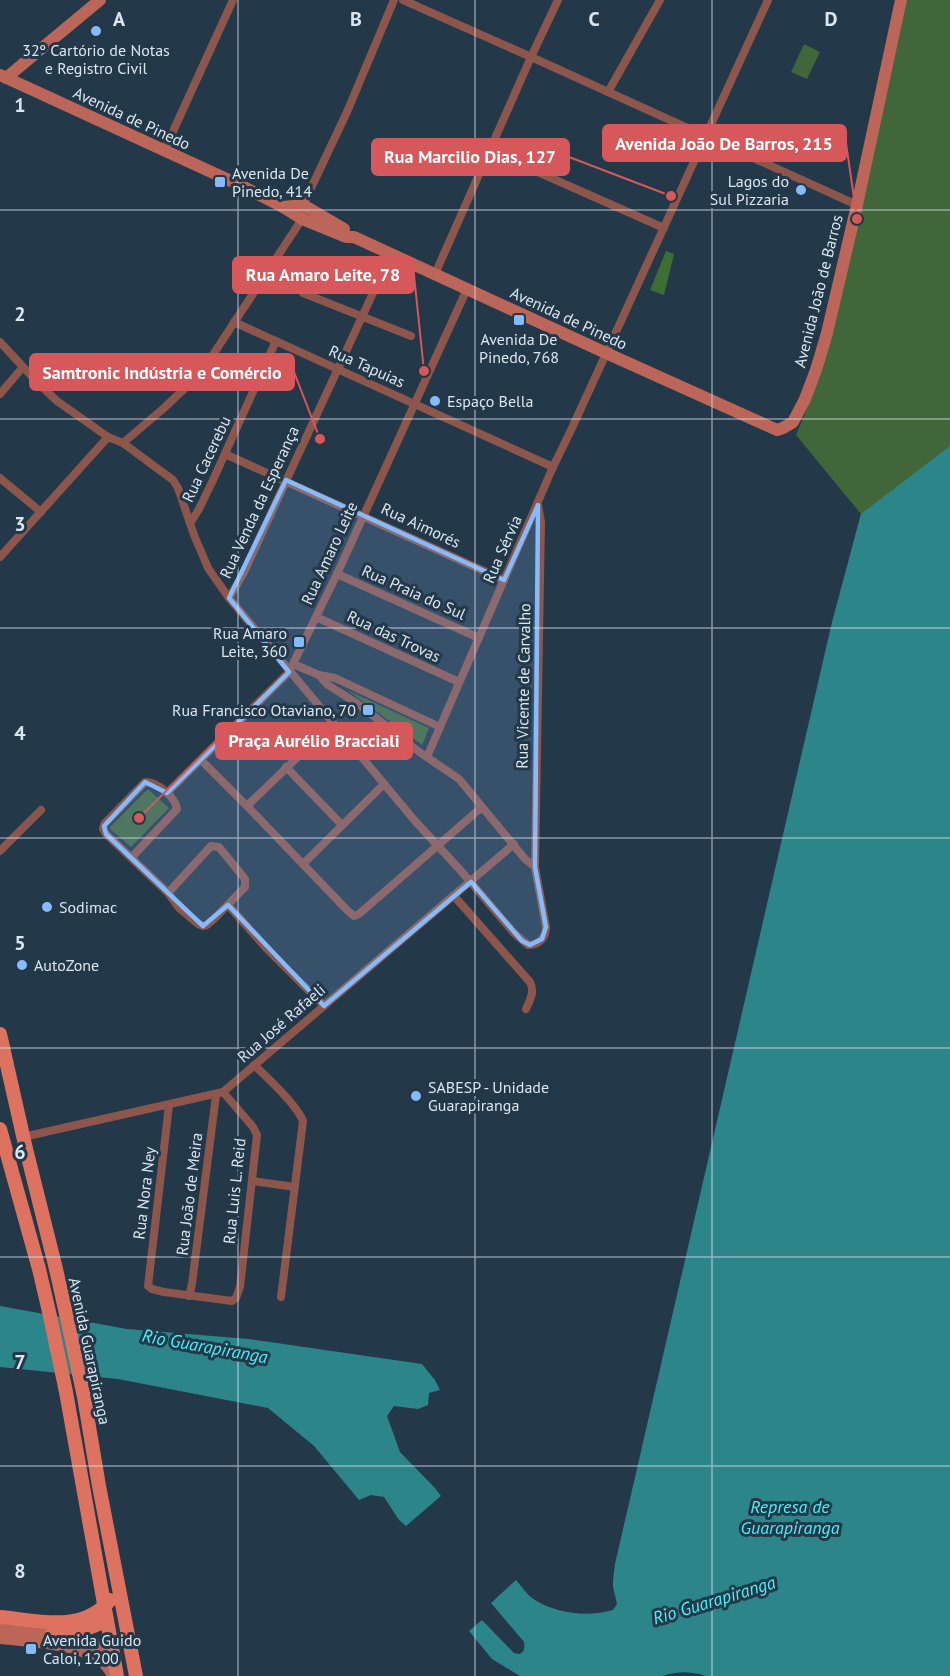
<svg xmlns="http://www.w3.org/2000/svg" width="950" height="1676" font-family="'PT Sans',sans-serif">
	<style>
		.green { fill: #40663a }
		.forest { fill: #3d6f35 }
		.water { fill: #2c8589 }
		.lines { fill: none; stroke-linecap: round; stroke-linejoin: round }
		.street { stroke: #8c564d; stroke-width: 8 }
		.secondary { stroke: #bb6658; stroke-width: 12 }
		.primary { stroke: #de7260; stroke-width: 14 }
		.marked { fill: #85bbfb; fill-opacity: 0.2; stroke: #85bbfb; stroke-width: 4.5; stroke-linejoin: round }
		.grid { fill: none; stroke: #dae6f0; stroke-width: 1.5; stroke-opacity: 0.55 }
		.poi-dot { fill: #85bbfb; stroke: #233848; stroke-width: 2 }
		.labels { text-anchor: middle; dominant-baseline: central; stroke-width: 6; stroke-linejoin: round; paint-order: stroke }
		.poi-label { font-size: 16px; fill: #dae6f0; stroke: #233848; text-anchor: start }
		.street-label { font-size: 16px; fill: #dae6f0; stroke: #233848 }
		.water-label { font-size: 18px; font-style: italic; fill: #49f1f8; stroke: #233848 }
		.grid-label { font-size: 20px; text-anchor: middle; font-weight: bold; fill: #dae6f0; stroke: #233848; stroke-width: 6; stroke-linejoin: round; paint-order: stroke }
		.leader { fill: none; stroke: #d7585a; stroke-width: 2 }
		.callout-dot { fill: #d7585a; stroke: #233848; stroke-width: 2 }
		.callout { fill: #d7585a; stroke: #d7585a; stroke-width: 2 }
		.callout-label { font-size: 18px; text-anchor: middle; font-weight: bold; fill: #fff }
	</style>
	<rect width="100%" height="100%" fill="#233848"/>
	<g class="green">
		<polygon points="907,0 950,0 950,525 851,552 861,514 796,435 821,374 860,216"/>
		<polygon points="804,44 820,52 807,79 791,72"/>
		<polygon points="347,690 429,728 422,745"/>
		<polygon points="148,789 169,808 131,847 109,828"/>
	</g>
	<polygon class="forest" points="666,251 674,254 664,295 650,290"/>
	<g class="water">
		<path d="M 950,446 L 950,1676 L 706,1676 C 690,1671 678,1671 662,1676 L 520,1676 L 492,1659 L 469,1631 L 482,1620 L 514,1653 L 519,1654 C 524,1652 525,1649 524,1642 L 491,1603 L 516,1580 C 522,1587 528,1596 535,1600 C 557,1614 589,1617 613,1610 L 617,1604 L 613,1587 L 613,1580 L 615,1564 L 832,622 L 861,514 Z"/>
		<polygon points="0,1306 127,1329 249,1339 422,1364 435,1380 440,1390 429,1393 428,1405 418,1409 394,1406 387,1416 400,1452 434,1487 441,1496 406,1526 399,1520 384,1497 371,1495 359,1500 314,1446 268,1408 118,1379 0,1367"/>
	</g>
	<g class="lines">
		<g class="street">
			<polyline points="403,0 540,61 857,205"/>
			<polyline points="608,92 660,0"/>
			<polyline points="164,151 233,0"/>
			<polyline points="490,151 664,228"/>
			<polyline points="435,274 531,57 558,0"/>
			<polyline points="303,293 411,336"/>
			<polyline points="234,322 553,467"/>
			<path d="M 0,342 L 38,383 L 57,401 L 108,437 L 123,443 L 173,480 L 178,488 L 194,535 L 208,568 L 229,598 L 415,821 L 462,872 L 514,933 L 528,945 C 539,945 546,938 546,927 L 535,867 L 525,859 L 459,779 L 415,749 L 361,706 L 328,685 L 319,675 L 293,664"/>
			<polyline points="0,394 23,367"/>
			<polyline points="123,443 164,408 201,373 302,219 303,205 347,112 394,0"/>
			<polyline points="225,454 504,580"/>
			<polyline points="0,478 41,512"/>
			<polyline points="191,522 199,509 213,480 276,341"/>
			<polyline points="0,557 108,437"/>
			<polyline points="337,574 479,638"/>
			<polyline points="229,598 243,574 391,254"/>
			<polyline points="316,617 459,682"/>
			<polyline points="319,675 335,678 440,727"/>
			<polyline points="427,757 553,467 572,428 768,0"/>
			<polyline points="201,760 247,806 347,910 354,916 359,914 482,807"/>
			<polyline points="286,767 342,825"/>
			<polyline points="167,793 289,672 337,574 467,289"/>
			<polyline points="247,806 332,724"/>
			<polyline points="0,851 41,810"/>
			<path d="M 131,858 L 177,809 C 175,797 158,782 145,782 L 104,824 L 103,829 L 106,834 L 168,893 L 179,908 L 198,924 L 203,926 L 207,925 L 214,919 L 245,887 L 245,879 L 219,847 L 211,846 L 168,893"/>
			<polyline points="303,864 384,784"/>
			<polyline points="535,867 541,522 538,505"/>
			<path d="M 454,896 L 530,982 C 535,992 530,1000 526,1009"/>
			<polyline points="228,905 267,949 324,1006"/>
			<path d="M 254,1065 C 267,1077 297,1106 303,1121 L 281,1297"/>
			<polyline points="169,1105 148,1286 152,1289 164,1292 232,1301 236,1298 240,1287 257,1135 253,1127 223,1092"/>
			<polyline points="23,1137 223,1092 514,844"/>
			<polyline points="252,1181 295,1187"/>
			<polyline points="189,1296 192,1284 216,1095"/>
		</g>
		<g class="secondary">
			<polyline points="0,75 244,187 283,207 302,219 346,237 354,237 391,254 606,353 777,430 783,428 793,422 805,399 816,370 827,333 857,205 901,0"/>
			<polyline points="6,78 100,0"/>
			<polyline points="283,207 303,205 344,229"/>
			<polyline points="0,1629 51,1635 111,1648"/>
			<path d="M 0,1638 C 28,1641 79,1643 102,1661 C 107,1665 110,1671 114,1676"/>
		</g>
		<g class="primary">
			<polyline points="0,1034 26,1149 56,1269 70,1332 84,1397 99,1486 136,1676"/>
			<polyline points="0,1129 39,1269 50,1316 66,1392 117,1676"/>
			<path d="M 0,1617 C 37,1620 82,1634 110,1600"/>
			<path d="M 51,1635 C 71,1633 89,1630 107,1620"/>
		</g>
	</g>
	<path class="marked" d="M 286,480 L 504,580 L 538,505 L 535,867 L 546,927 L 542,939 L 530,945 L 522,941 L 471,882 L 324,1006 L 228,905 L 203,926 L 106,834 L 104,826 L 145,782 L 167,793 L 289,672 L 229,598 Z"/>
	<path class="grid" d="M 238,0 L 238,1676M 475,0 L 475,1676M 712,0 L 712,1676M 0,210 L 950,210M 0,419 L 950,419M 0,628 L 950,628M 0,838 L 950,838M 0,1048 L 950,1048M 0,1257 L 950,1257M 0,1466 L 950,1466"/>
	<g class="poi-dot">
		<circle cx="96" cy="31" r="6"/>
		<rect x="214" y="176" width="12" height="12" rx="3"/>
		<circle cx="801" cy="190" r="6"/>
		<rect x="513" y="314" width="12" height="12" rx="3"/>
		<circle cx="435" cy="401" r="6"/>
		<rect x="293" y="636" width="12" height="12" rx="3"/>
		<rect x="362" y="704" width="12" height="12" rx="3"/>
		<circle cx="47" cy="907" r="6"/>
		<circle cx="22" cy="965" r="6"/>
		<circle cx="416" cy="1096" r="6"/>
		<rect x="25" y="1643" width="12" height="12" rx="3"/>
	</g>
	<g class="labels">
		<g class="poi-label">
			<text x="96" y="50" text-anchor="middle">32º Cartório de Notas<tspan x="96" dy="18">e Registro Civil</tspan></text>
			<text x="232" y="173">Avenida De<tspan x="232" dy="18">Pinedo, 414</tspan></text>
			<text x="789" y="181" text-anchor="end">Lagos do<tspan x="789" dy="18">Sul Pizzaria</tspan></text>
			<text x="519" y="339" text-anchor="middle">Avenida De<tspan x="519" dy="18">Pinedo, 768</tspan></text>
			<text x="447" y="401">Espaço Bella</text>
			<text x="287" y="633" text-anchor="end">Rua Amaro<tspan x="287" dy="18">Leite, 360</tspan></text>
			<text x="356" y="710" text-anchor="end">Rua Francisco Otaviano, 70</text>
			<text x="59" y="907">Sodimac</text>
			<text x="34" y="965">AutoZone</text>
			<text x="428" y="1087">SABESP - Unidade<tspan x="428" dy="18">Guarapiranga</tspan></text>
			<text x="43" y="1640">Avenida Guido<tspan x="43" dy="18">Caloi, 1200</tspan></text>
		</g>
		<g class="street-label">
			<text transform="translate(132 118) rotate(25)">Avenida de Pinedo</text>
			<text transform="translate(818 291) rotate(-76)">Avenida João de Barros</text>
			<text transform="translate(569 318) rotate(25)">Avenida de Pinedo</text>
			<text transform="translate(367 366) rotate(24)">Rua Tapuias</text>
			<text transform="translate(206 459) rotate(-65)">Rua Cacerebu</text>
			<text transform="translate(259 502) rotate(-65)">Rua Venda da Esperança</text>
			<text transform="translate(421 525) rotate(25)">Rua Aimorés</text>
			<text transform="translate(502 549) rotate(-66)">Rua Sérvia</text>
			<text transform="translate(329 553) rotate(-65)">Rua Amaro Leite</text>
			<text transform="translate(414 592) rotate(24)">Rua Praia do Sul</text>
			<text transform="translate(394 636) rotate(25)">Rua das Trovas</text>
			<text transform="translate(523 686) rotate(-89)">Rua Vicente de Carvalho</text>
			<text transform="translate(281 1023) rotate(-41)">Rua José Rafaeli</text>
			<text transform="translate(234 1191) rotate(-84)">Rua Luis L. Reid</text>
			<text transform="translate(144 1193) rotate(-83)">Rua Nora Ney</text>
			<text transform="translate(189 1194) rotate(-83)">Rua João de Meira</text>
			<text transform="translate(90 1351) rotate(78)">Avenida Guarapiranga</text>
		</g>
		<g class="water-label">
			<text transform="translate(205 1346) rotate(10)">Rio Guarapiranga</text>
			<text x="790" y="1506">Represa de<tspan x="790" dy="21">Guarapiranga</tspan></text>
			<text transform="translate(714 1600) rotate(-17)">Rio Guarapiranga</text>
		</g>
	</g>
	<g class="grid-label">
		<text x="119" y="26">A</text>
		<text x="356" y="26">B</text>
		<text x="594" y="26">C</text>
		<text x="831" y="26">D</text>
		<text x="20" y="112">1</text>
		<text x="20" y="321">2</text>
		<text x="20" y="531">3</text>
		<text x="20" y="740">4</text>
		<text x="20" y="950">5</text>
		<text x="20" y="1159">6</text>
		<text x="20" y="1369">7</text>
		<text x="20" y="1578">8</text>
	</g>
	<path class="leader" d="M857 219L846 143M671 196L569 157M424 371L414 275M320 439L294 372M139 818L216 741"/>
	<g class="callout-dot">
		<circle cx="857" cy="219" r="6"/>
		<circle cx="671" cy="196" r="6"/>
		<circle cx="424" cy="371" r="6"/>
		<circle cx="320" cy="439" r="6"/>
		<circle cx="139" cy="818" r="6"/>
	</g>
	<g class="callout">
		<rect x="603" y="125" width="243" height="36" rx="6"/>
		<rect x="372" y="139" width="197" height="36" rx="6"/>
		<rect x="233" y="257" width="181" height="36" rx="6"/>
		<rect x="30" y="354" width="264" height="36" rx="6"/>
		<rect x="216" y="723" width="196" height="36" rx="6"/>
	</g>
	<g class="callout-label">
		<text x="724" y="150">Avenida João De Barros, 215</text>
		<text x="470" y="163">Rua Marcilio Dias, 127</text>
		<text x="323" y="281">Rua Amaro Leite, 78</text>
		<text x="162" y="379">Samtronic Indústria e Comércio</text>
		<text x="314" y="747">Praça Aurélio Bracciali</text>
	</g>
</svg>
